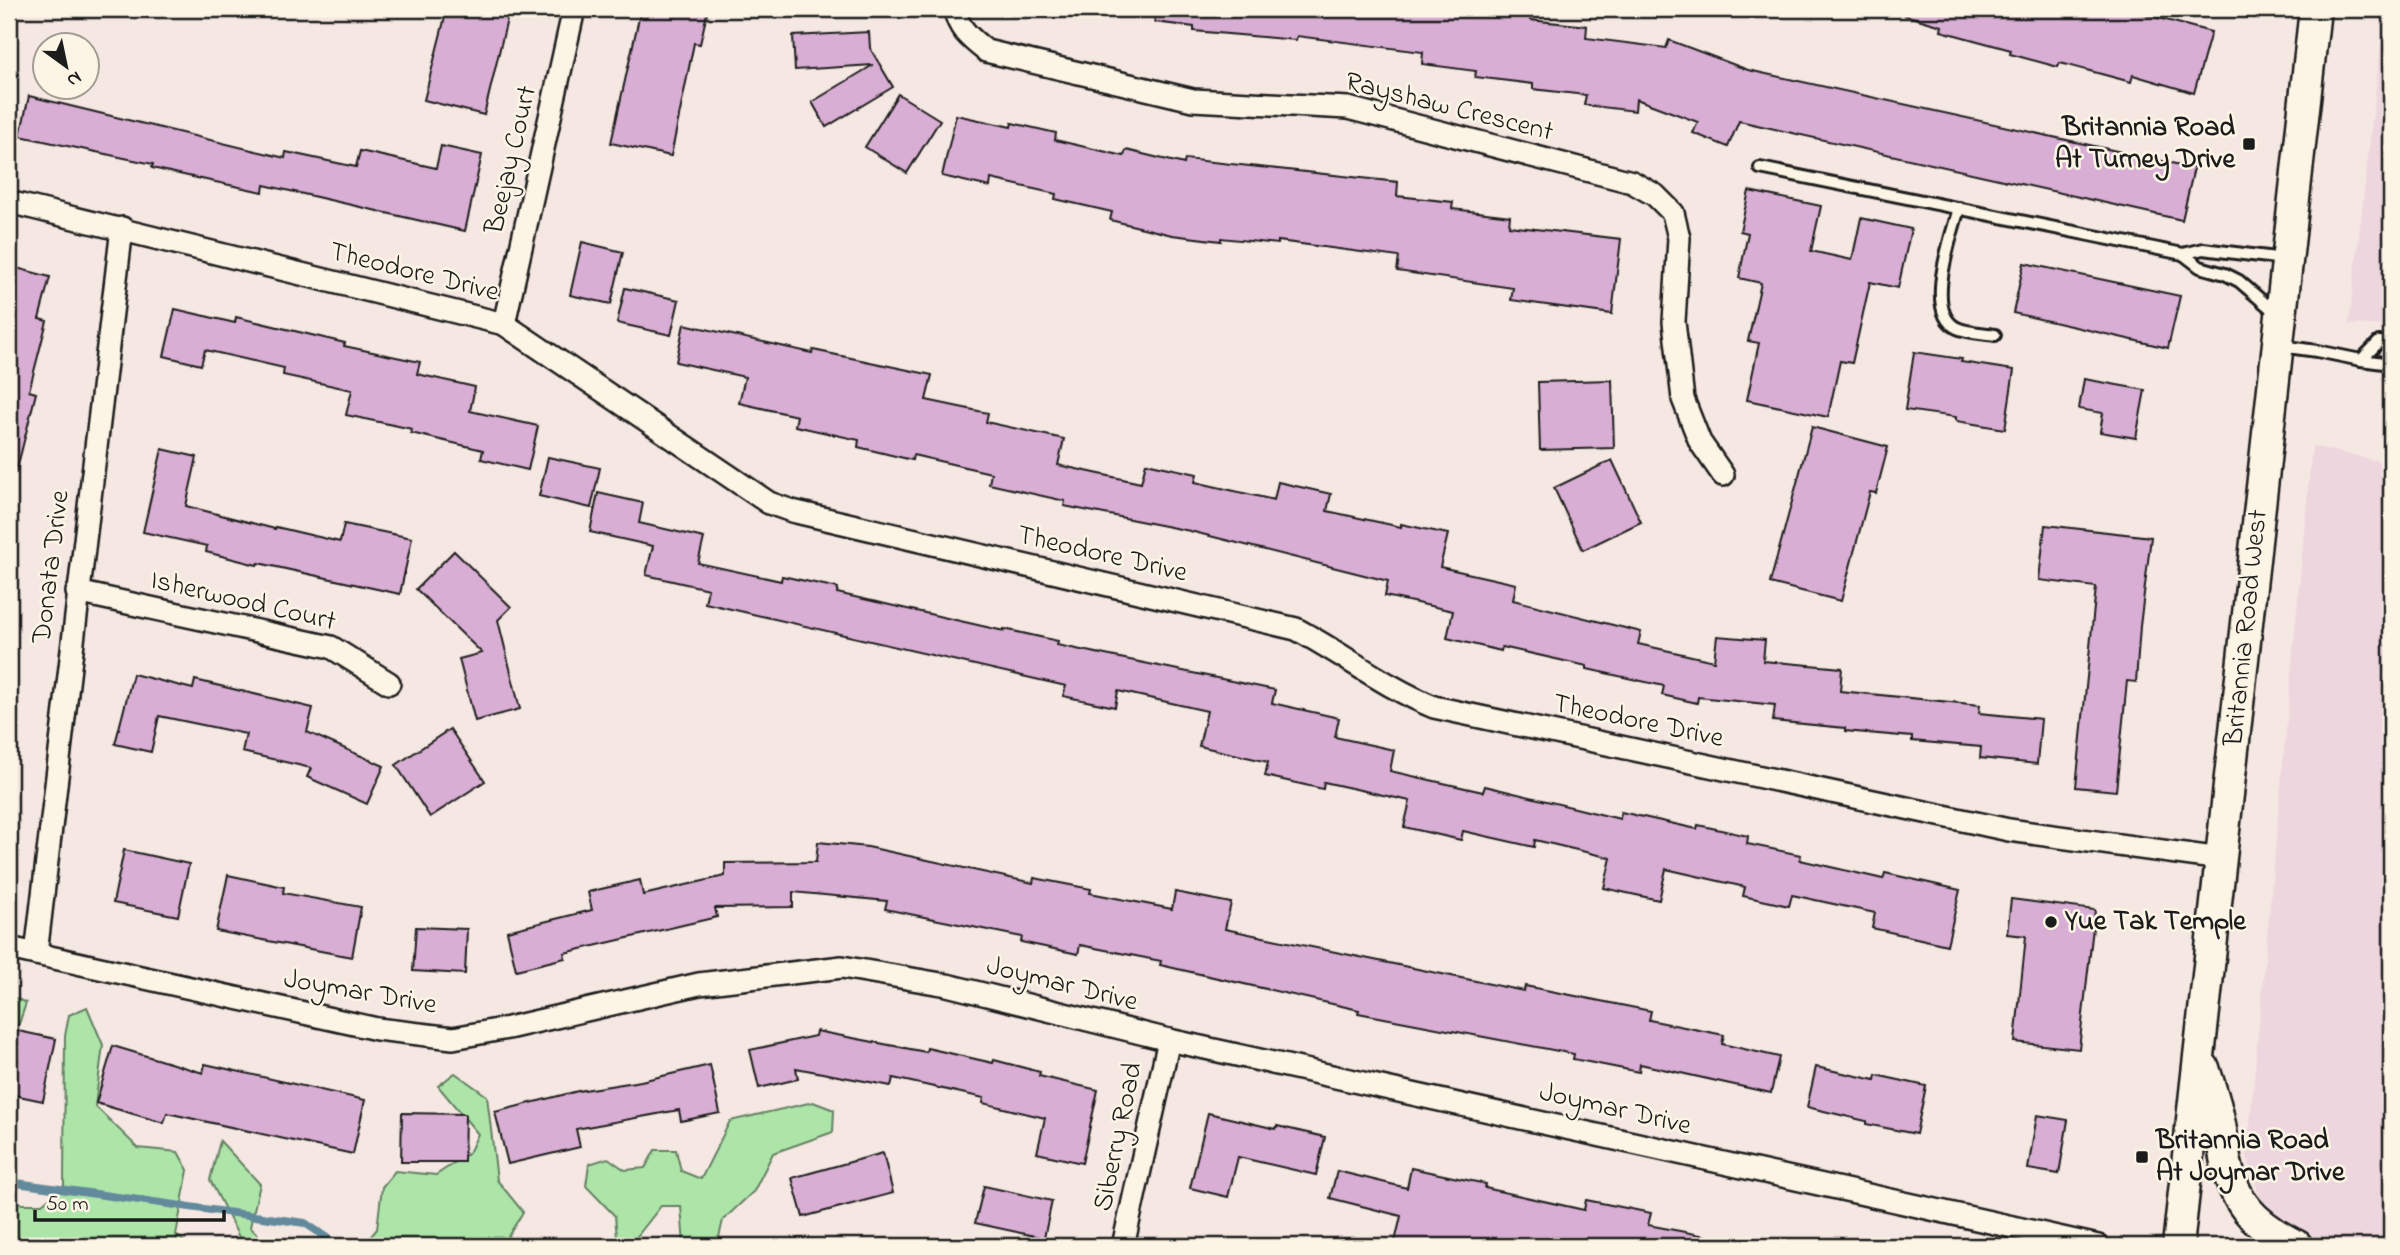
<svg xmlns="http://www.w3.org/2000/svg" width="2400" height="1255" font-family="'Indie Flower',sans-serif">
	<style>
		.built { fill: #edd6de }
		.green { fill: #ade5a9; stroke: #648062; stroke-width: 2 }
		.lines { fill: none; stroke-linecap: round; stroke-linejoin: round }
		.stream { stroke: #628a9c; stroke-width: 8 }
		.building { fill: #d9aed4; stroke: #1c1c1c; stroke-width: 2 }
		.service-casing { stroke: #1c1c1c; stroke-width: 16 }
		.minor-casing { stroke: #1c1c1c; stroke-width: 26 }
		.secondary-casing { stroke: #1c1c1c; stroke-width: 35 }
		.service { stroke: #fcf5e5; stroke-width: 10 }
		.minor { stroke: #fcf5e5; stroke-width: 21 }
		.secondary { stroke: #fcf5e5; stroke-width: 30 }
		.poi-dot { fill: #1c1c1c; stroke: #fcf5e5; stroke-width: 2.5 }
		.labels { text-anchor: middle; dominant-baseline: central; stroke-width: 5; stroke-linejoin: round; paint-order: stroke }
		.street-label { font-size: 28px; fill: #1c1c1c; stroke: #fcf5e5 }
		.poi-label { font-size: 28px; font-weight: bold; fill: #1c1c1c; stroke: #fcf5e5; text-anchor: start }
	</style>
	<rect width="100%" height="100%" fill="#f5e7e2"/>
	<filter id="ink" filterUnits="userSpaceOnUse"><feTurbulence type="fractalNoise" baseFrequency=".0143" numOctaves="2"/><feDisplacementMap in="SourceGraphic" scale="14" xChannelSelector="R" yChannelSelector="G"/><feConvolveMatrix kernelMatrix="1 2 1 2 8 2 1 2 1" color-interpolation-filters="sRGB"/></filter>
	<g filter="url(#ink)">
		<g class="built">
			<polygon points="2385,9 2391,9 2391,326 2349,324"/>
			<polygon points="2312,446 2391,464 2391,1246 2261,1246 2264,1210 2247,1156"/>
		</g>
		<g class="green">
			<polygon points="9,995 26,1003 19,1024 9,1030"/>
			<polygon points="87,1007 103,1045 95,1106 138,1148 178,1152 188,1170 176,1235 190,1246 9,1246 9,1194 22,1204 42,1204 64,1186 65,1036 69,1015"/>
			<polygon points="455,1073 487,1096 497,1180 523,1212 502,1246 363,1246 377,1229 382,1187 395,1171 436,1175 469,1153 478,1134 438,1086"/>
			<polygon points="813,1102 834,1110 833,1132 773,1153 754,1191 723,1220 717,1246 684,1246 681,1206 661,1206 635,1239 636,1246 608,1246 617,1237 615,1216 586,1186 589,1164 608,1158 625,1170 645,1168 655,1150 676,1150 681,1171 701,1179 730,1121"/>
			<polygon points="220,1141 260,1184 250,1227 269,1246 227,1246 239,1237 210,1180"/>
		</g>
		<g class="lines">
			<polyline class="stream" points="9,1182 305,1223 339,1246"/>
		</g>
		<g class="building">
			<polygon points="447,9 498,9 509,11 484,115 424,100"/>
			<polygon points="641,9 708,9 700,44 694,43 671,156 611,143"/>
			<polygon points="1155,9 1531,9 1530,20 1587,26 1586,38 1666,48 1669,40 1748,70 2194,168 2182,220 1739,121 1728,147 1693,133 1698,122 1636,99 1635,111 1584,105 1586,95 1533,89 1533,84 1475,77 1476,71 1422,64 1423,52 1297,36 1296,40 1194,31 1194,27 1155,22"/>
			<polygon points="1905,9 2125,9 2211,32 2194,93 2133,75 2131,82 2060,63 2058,67 2010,54 2011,50 1941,31 1942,26 1904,15"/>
			<polygon points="869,32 870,48 893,87 826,127 812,102 873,65 795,70 793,36"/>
			<polygon points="898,94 940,120 907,173 865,147"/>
			<polygon points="29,96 285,158 286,152 356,167 360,151 436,168 441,146 482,155 465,231 264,185 263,192 206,180 152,168 153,164 20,136"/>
			<polygon points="956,115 1011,127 1012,123 1056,133 1055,140 1124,156 1126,150 1184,164 1185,159 1398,182 1397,196 1453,202 1452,209 1510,216 1509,226 1621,239 1612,314 1511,300 1513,288 1397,271 1399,257 1278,241 1278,244 1221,238 1221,241 1172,235 1110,220 1112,212 1055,199 1056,194 991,179 990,187 942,176"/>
			<polygon points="1749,191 1821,206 1811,251 1852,260 1861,218 1911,229 1898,288 1870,282 1852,363 1840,361 1828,417 1747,400 1759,343 1748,341 1761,283 1739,278 1748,233 1740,231"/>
			<polygon points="582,242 623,252 611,304 570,295"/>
			<polygon points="2024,263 2180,296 2168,348 2013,313"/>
			<polygon points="9,266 50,277 39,319 47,321 29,391 36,393 16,473 9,472"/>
			<polygon points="625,288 679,300 671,335 617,323"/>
			<polygon points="175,309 235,323 236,317 345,343 344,346 420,362 417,374 475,387 470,411 538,426 528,470 481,459 483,450 411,433 412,429 346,415 352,390 283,375 284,368 205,350 201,365 164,356"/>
			<polygon points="684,324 812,353 813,350 932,375 926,400 988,413 986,422 1064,439 1058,465 1141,483 1146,463 1197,474 1195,482 1274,500 1278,482 1331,494 1327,511 1401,527 1401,524 1448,534 1440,567 1516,584 1513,600 1641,632 1638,644 1714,661 1717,636 1765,640 1763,661 1842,668 1840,691 1980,705 1979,713 2041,719 2037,764 1980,758 1981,747 1912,741 1912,737 1845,731 1845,728 1773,721 1775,705 1698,697 1697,703 1662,695 1664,686 1587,669 1587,666 1502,647 1501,651 1447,638 1453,611 1385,596 1388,581 1190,531 1064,506 1065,501 989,484 991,473 913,455 912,460 858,447 859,440 795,426 797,416 739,403 745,377 676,362"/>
			<polygon points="1914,352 1962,359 1961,362 2014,370 2005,429 1956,421 1956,417 1905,410"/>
			<polygon points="2084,379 2145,390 2136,438 2100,432 2103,413 2079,409"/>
			<polygon points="1612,380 1614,448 1540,450 1538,382"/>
			<polygon points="1812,427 1888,447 1876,493 1870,492 1841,601 1770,583"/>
			<polygon points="162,449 197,457 186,506 275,529 276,527 340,542 344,524 412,538 400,594 258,563 257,565 206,552 207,546 143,532"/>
			<polygon points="548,457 600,468 591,508 539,496"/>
			<polygon points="1612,460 1641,522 1583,550 1554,488"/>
			<polygon points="598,493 643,503 639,523 704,538 698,563 781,581 782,576 838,588 837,593 1004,631 1004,629 1058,641 1057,645 1275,690 1272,703 1339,718 1335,737 1394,750 1390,771 1483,792 1485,786 1620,819 1621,812 1697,829 1698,825 1748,836 1747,844 1801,855 1800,860 1883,879 1885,873 1960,890 1947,945 1872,928 1875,913 1792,895 1789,906 1743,896 1745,887 1666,869 1659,900 1604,888 1611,858 1535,840 1534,847 1463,831 1461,840 1404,827 1410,801 1324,782 1323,789 1265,776 1268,762 1199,746 1207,711 1118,691 1115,707 1063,696 1066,686 705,603 708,589 646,575 653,546 590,532"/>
			<polygon points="2045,525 2151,537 2140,626 2136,682 2127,681 2116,791 2076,787 2096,587 2039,580"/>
			<polygon points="454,551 511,607 498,620 520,709 475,721 459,659 482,653 416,589"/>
			<polygon points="133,674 193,689 195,680 313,708 307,732 384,766 367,804 307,777 311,768 242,752 246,734 159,716 151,752 115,744"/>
			<polygon points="450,729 485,781 430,817 396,765"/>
			<polygon points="818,842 868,847 1033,883 1034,878 1091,889 1090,893 1172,909 1175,892 1231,903 1225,929 1524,991 1525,986 1651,1011 1649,1020 1724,1035 1722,1044 1779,1057 1771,1093 1640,1064 1639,1072 1573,1059 1574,1054 1358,1013 1359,1010 1160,965 1161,961 1080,945 1078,954 1021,942 1022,937 885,909 887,901 793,892 793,907 715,908 717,917 564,953 565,958 516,970 507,931 592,910 588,892 640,880 643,895 725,876 725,863 816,862"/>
			<polygon points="124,850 189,864 178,916 113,903"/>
			<polygon points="228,875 284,887 283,893 361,907 352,957 216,931"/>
			<polygon points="2011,899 2095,910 2079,1049 2015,1042 2026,936 2007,934"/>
			<polygon points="416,927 467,929 465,974 413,971"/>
			<polygon points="9,1029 56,1039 43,1101 9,1094"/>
			<polygon points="816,1031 926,1052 927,1048 993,1063 994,1060 1040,1072 1039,1076 1098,1090 1082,1163 1037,1153 1045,1118 983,1103 984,1098 893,1078 891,1086 796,1068 798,1079 759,1088 750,1050 815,1036"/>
			<polygon points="113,1046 203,1073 205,1064 365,1100 353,1154 167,1113 164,1123 96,1103"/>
			<polygon points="710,1065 720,1113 681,1121 679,1110 576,1129 580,1147 508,1164 495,1112 578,1091 641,1081"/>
			<polygon points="1816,1067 1875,1080 1876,1075 1926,1086 1916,1134 1866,1124 1866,1121 1807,1107"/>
			<polygon points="402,1113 465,1114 464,1162 401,1162"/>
			<polygon points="1208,1113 1276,1129 1277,1126 1325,1137 1316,1175 1238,1157 1228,1197 1190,1188"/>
			<polygon points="2037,1115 2068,1120 2059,1174 2028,1169"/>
			<polygon points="883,1153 893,1193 803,1217 792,1178"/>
			<polygon points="1411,1168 1486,1184 1485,1188 1584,1210 1586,1200 1651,1213 1648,1225 1706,1236 1705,1246 1394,1246 1401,1216 1330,1198 1337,1171 1407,1188"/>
			<polygon points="984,1186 1052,1201 1044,1238 975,1223"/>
		</g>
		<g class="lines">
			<g class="service-casing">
				<g id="service">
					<polyline points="1760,168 2183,254 2203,249 2284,259"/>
					<path d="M 1959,208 C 1952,235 1923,312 1957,328 C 1968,333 1983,333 1995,335"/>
					<polyline points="2183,254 2200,267 2225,274 2239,281 2276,313"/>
					<polyline points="2280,346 2317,351 2361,360 2379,342 2391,343"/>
					<polyline points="2361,360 2391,364"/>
				</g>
			</g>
			<g class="minor-casing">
				<g id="minor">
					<path d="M 955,9 C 957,28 971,39 986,51 L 1193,100 L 1348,108 L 1632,182 L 1655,195 L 1673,213 L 1679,238 L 1674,322 L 1683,399 L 1700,442 L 1723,475"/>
					<path d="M 9,202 L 504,324 L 769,503 L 792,511 L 1296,629 C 1343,654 1385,687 1434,707 L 2009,830 L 2221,859"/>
					<polyline points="504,324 574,9"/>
					<polyline points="77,592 331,647 389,683"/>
					<polyline points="9,948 377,1029 453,1038 508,1028 699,984 842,967 947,985 1169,1040 2098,1246"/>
					<polyline points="36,954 122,228"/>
					<polyline points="1123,1246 1169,1040"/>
				</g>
			</g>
			<g class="secondary-casing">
				<g id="secondary">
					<path d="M 2204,1068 C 2209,1085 2216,1102 2219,1120 C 2222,1131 2222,1142 2224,1152 C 2232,1202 2253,1224 2297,1246"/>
					<polyline points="2178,1246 2315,9"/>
				</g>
			</g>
			<use href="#service" class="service"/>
			<use href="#minor" class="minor"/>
			<use href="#secondary" class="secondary"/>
		</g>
	</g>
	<g class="poi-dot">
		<rect x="2242" y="137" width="14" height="14" rx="3.5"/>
		<circle cx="2051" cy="922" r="7"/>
		<rect x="2135" y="1150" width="14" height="14" rx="3.5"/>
	</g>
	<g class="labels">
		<g class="street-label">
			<text transform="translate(1449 108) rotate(14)">Rayshaw Crescent</text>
			<text transform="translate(512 160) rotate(-77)">Beejay Court</text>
			<text transform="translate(414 273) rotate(14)">Theodore Drive</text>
			<text transform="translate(1102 555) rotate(13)">Theodore Drive</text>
			<text transform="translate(52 567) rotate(-83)">Donata Drive</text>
			<text transform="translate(243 602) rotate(13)">Isherwood Court</text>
			<text transform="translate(2247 628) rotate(-84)">Britannia Road West</text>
			<text transform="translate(1638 722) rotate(12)">Theodore Drive</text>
			<text transform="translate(1062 985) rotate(14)">Joymar Drive</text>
			<text transform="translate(360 993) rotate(10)">Joymar Drive</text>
			<text transform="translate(1615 1110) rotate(13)">Joymar Drive</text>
			<text transform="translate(1119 1137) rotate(-78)">Siberry Road</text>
		</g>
		<g class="poi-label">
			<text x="2235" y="128" text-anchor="end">Britannia Road<tspan x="2235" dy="32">At Turney Drive</tspan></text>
			<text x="2065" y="922">Yue Tak Temple</text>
			<text x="2156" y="1141">Britannia Road<tspan x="2156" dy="32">At Joymar Drive</tspan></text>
		</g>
	</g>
	<rect width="2400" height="1255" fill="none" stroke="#fcf5e5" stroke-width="35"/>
	<rect x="18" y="18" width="2365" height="1220" fill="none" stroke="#1c1c1c" stroke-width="2.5" filter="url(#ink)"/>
	<g transform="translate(66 66) rotate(147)"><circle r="33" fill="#fcf5e5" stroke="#a29e95" stroke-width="2"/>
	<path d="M0-5L12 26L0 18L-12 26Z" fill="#1c1c1c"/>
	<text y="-10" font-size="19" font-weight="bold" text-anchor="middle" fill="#1c1c1c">N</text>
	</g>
	<path d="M35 1210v10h189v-10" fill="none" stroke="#1c1c1c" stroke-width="3.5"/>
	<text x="46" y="1210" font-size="21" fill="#1c1c1c" stroke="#fcf5e5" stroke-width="5" paint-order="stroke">50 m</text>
</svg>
